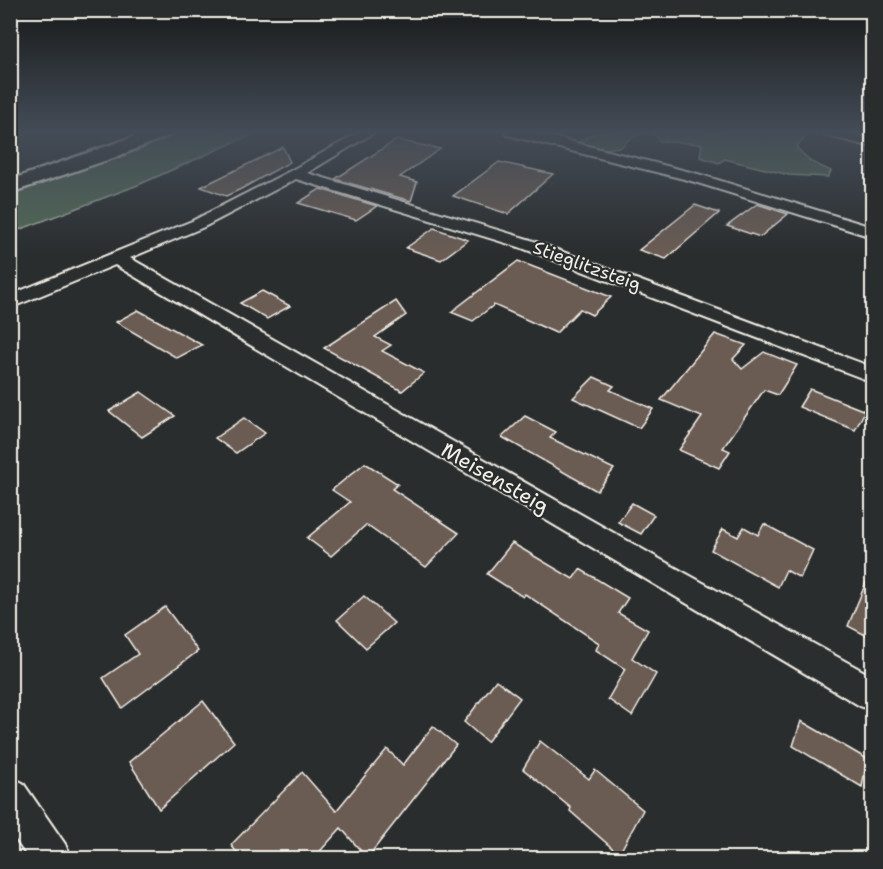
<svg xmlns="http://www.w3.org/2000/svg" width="883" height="869" font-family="'Shantell Sans',sans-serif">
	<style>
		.green { fill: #526a57; stroke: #a3aea0; stroke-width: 1.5 }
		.building { fill: #6b5b52; stroke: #f4f1e8; stroke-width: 1.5 }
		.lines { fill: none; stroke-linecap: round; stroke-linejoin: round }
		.minor-casing { stroke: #f4f1e8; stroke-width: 4 }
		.secondary-casing { stroke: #f4f1e8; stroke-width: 5 }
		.minor { fill: #2a2d2e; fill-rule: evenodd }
		.secondary { fill: #2a2d2e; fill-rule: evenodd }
		.labels { text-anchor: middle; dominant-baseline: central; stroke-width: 4.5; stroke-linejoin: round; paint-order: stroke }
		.far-street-label { font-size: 18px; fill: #f4f1e8; stroke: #2a2d2e }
		.street-label { font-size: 21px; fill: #f4f1e8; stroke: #2a2d2e }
	</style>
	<rect width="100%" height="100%" fill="#2a2d2e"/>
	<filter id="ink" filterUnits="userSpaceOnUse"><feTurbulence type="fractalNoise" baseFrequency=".0167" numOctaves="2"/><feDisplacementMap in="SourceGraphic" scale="12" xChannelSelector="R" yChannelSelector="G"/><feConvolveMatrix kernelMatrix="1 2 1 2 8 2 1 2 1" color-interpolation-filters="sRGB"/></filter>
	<g filter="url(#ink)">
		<g class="green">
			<polygon points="181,132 257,132 138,185 11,233 11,194 139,150"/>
			<path d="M 597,132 L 810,132 L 796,147 L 810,161 L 831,171 L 828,177 L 789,175 L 725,159 L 719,163 L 700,157 L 702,144 L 660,141 L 654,134 C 638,133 632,135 621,147 L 593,150 L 577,146 L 579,141 Z"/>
		</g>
		<g class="building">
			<polygon points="396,140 440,149 400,177 417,182 411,201 335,179"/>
			<polygon points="283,147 290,162 241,189 226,196 201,187"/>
			<polygon points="499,162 553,174 508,214 453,196"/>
			<polygon points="320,189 377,206 356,220 298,203"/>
			<polygon points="757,204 788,214 760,237 727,226"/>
			<polygon points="695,205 719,213 666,259 639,250"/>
			<polygon points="434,228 468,240 441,260 406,248"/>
			<polygon points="518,261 611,297 592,315 580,309 556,333 494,305 473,321 451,312"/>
			<polygon points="262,291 290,306 267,319 240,303"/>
			<polygon points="396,301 406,315 375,337 391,345 382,351 424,373 402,391 324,348"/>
			<polygon points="138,310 202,345 177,358 116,322"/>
			<polygon points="715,334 746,345 733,359 742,369 764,352 797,365 778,395 764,390 723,448 730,451 719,468 679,450 702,417 661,400"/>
			<polygon points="594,377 614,386 610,390 653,409 639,428 573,398"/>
			<polygon points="810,389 865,411 855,430 799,407"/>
			<polygon points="141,392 175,416 142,437 109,411"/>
			<polygon points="525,416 556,432 550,438 614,469 597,491 502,437"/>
			<polygon points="244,418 265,433 236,453 215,438"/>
			<polygon points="365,463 398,484 392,489 459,533 426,567 366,525 331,556 307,538 350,502 332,490"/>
			<polygon points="632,503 654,515 641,534 618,522"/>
			<polygon points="764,524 813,550 800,578 786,570 778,587 711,550 723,529 738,537 744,527 758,535"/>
			<polygon points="512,543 573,579 580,569 628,598 618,613 648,630 632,658 656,674 632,716 608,699 625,669 596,650 599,643 525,594 523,597 487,574"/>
			<polygon points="872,568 873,568 873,639 848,626"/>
			<polygon points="364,596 394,623 366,648 337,620"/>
			<polygon points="165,607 198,651 122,708 103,678 138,654 125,635"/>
			<polygon points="496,680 520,698 487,742 464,722"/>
			<polygon points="203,701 234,742 159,809 129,762"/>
			<polygon points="801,721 867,759 862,787 793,746"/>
			<polygon points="433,726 456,745 367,858 341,828 314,858 241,858 231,845 302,772 336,811 387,749 403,765"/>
			<polygon points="540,741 589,779 595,770 643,810 619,854 570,811 571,808 523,769"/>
		</g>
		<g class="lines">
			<g class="minor-casing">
				<g id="minor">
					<polygon points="360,132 375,132 307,173 531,240 872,367 872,382 519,247 296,179 204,227 130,258 656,557 872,676 872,711 860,706 115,265 10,308 10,295 192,221 290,171"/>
					<polygon points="505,132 528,132 557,138 698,174 872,227 872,237 688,180 507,135"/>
					<polygon points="823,132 844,132 872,139 872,147 825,135"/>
					<polygon points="10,777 23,783 65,844 71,858 28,858 10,831"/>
				</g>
			</g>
			<g class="secondary-casing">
				<polygon id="secondary" points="147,132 170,132 168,136 113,158 10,193 10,180"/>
			</g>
			<use href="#minor" class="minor"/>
			<use href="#secondary" class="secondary"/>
		</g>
	</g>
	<linearGradient id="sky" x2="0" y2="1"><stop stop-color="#171919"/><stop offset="0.52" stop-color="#444c57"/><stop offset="1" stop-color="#444c57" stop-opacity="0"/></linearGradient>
	<rect width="883" height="254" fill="url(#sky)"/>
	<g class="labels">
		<g class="far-street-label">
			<text transform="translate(587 266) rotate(20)">Stieglitzsteig</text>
		</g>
		<g class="street-label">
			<text transform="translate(495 478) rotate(30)">Meisensteig</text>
		</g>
	</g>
	<rect width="883" height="869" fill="none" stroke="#2a2d2e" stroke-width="36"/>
	<rect x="18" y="18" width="847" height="833" fill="none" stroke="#f4f1e8" stroke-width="2" filter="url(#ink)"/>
</svg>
